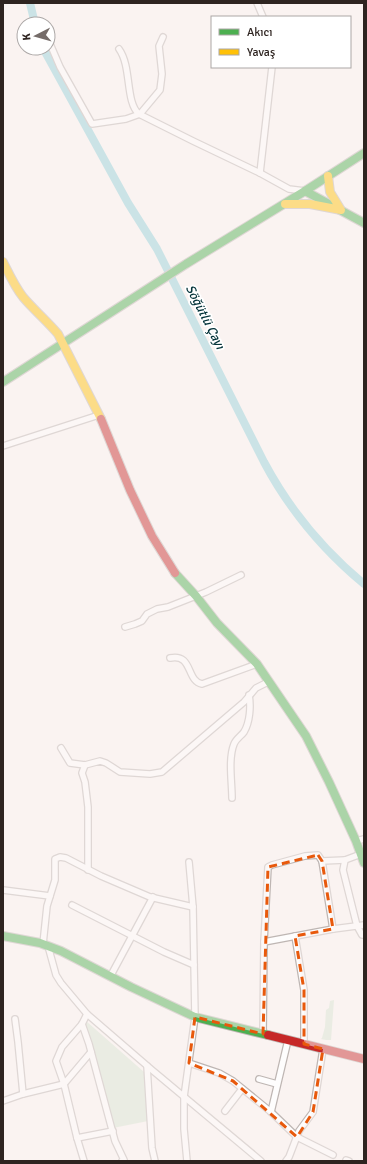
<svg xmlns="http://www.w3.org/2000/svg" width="367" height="1164" font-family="Signika,sans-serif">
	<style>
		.green { fill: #d7e5d2 }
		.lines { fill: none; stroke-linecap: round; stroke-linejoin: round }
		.river { stroke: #92d1da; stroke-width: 8 }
		.street-casing { stroke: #beb6b3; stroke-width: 8 }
		.fast-casing { stroke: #beb6b3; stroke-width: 10 }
		.slow-casing { stroke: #beb6b3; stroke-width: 10 }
		.jam-casing { stroke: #beb6b3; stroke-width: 10 }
		.street { stroke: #fefdfd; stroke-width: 5.5 }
		.fast { stroke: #4caf50; stroke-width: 8 }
		.slow { stroke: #ffc107; stroke-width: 8 }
		.jam { stroke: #c62828; stroke-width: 8 }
		.marked { fill: none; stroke: #e8590c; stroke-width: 3; stroke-dasharray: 8 5; stroke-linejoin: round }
		.labels { text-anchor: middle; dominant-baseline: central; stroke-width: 3.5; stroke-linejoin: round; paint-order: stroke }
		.water-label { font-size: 13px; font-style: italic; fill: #05343a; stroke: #fff }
	</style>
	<rect width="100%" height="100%" fill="#faf3f1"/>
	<g class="green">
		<polygon points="334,1000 331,1040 326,1040 321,1039 322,1038 325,1027 326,1010 329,1008 330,1001"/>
		<polygon points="86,1021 144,1072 148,1121 113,1128 84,1022"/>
	</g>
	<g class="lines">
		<g class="river">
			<polyline points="30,3 35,24"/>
			<path d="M 43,48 L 128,203 L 157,249 L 264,462 C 289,509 323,550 364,584"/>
		</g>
		<g class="street-casing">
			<g id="street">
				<polyline points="257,3 263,17"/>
				<polyline points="48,39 60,67 92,124 126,119 140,114 160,90 162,74 159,46 163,37"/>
				<path d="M 119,49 C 132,67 125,102 139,114 L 193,141 L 260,173 L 289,189 L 305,191"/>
				<polyline points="260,173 272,67"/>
				<polyline points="3,446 99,415"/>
				<polyline points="125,627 135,624 142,621 147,614 157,609 168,607 206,592 241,575"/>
				<path d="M 170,658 C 193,653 186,681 202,684 L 257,664"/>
				<polyline points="61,748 70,763 85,765 100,761 106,763 120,772 150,774 162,772 244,702 256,688 268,682"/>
				<polyline points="85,765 82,773 85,782 88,807 88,870"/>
				<path d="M 232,798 C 232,782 228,759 234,744 C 236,739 241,736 244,732 C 250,722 251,706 249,695"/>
				<polyline points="356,841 364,839"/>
				<polyline points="361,854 345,860 343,870 357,926 362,935 364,935"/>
				<polyline points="322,861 345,860"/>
				<polyline points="3,890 50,896"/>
				<polyline points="72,905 164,952 194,965"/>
				<polyline points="295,936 304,990 304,1044"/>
				<polyline points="264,942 333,929 364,925"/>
				<polyline points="43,944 47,906 55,880 55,859 60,857 66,858 101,876 150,897 193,907"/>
				<polyline points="48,946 56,975 61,983 87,1014 152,1070 261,1161"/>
				<polyline points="110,977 153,897"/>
				<polyline points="15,1019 18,1042 23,1094"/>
				<polyline points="82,1024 89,1044 115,1141 124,1160 122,1161"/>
				<polyline points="263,1034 264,942 268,867 272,865 305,856 318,855 322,861 333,929"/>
				<polyline points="189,1063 219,1073 233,1081 271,1112 297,1137 333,1155"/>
				<polyline points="147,1066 152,1148 155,1161"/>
				<polyline points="259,1079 277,1084"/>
				<polyline points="3,1101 23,1094 64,1084 91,1052"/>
				<polyline points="225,1111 242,1089"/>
				<polyline points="271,1112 288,1040"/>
				<polyline points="77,1138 113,1131"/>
				<polyline points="346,1160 349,1161"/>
				<polyline points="84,1161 77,1138 64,1084 56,1061 62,1047 82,1024 87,1014"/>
				<polyline points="187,1161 184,1129 184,1097 195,1017 193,907 189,862"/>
				<polyline points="286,1161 289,1157 299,1131 313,1112 323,1049"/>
			</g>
		</g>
		<g class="fast-casing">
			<g id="fast">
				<polyline points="305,191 364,223"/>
				<polyline points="3,382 186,264 305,191 364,153"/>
				<polyline points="175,573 196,596 217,623 257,664 306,736 329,782 356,841 364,863"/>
				<polyline points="3,936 40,943 61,951 131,987 195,1017 268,1035"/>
			</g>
		</g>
		<g class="slow-casing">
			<g id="slow">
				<polyline points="285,204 310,204 341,210 330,192 328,176"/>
				<path d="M 3,262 C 9,274 15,287 23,297 C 34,310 47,321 58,334 L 101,419"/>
			</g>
		</g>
		<g class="jam-casing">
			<g id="jam">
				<polyline points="101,419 130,490 152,536 175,573"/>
				<polyline points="268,1035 364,1059"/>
			</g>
		</g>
		<use href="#street" class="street"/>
		<use href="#fast" class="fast"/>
		<use href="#slow" class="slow"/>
		<use href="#jam" class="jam"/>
	</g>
	<path d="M0 0H367V1164H0ZM 318,855 L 322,861 L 333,929 L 295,936 L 304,990 L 304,1044 L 323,1049 L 313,1112 L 297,1137 L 233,1081 L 189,1063 L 195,1017 L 263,1034 L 268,867 Z" fill="#faf3f1" fill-opacity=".55" fill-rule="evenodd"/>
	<path class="marked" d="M 318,855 L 322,861 L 333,929 L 295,936 L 304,990 L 304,1044 L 323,1049 L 313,1112 L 297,1137 L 233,1081 L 189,1063 L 195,1017 L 263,1034 L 268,867 Z"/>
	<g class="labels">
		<g class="water-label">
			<text transform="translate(205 317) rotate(63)">Söğütlü Çayı</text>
		</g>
	</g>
	<rect width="367" height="1164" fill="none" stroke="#2e2420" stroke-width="8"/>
	<rect x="211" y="16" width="140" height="52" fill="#ffffff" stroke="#aba7a6"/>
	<rect x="219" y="29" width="20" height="6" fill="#4caf50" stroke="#aba7a6"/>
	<text x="247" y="36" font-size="12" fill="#2e2420">Akıcı</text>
	<rect x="219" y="49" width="20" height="6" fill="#ffc107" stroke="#aba7a6"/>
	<text x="247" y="56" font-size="12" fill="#2e2420">Yavaş</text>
	<g transform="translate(36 36) rotate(264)"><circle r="19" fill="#ffffff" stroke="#aba7a6"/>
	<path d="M0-3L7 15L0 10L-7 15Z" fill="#756c69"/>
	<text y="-6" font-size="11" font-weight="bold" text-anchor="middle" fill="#2e2420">K</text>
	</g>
</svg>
